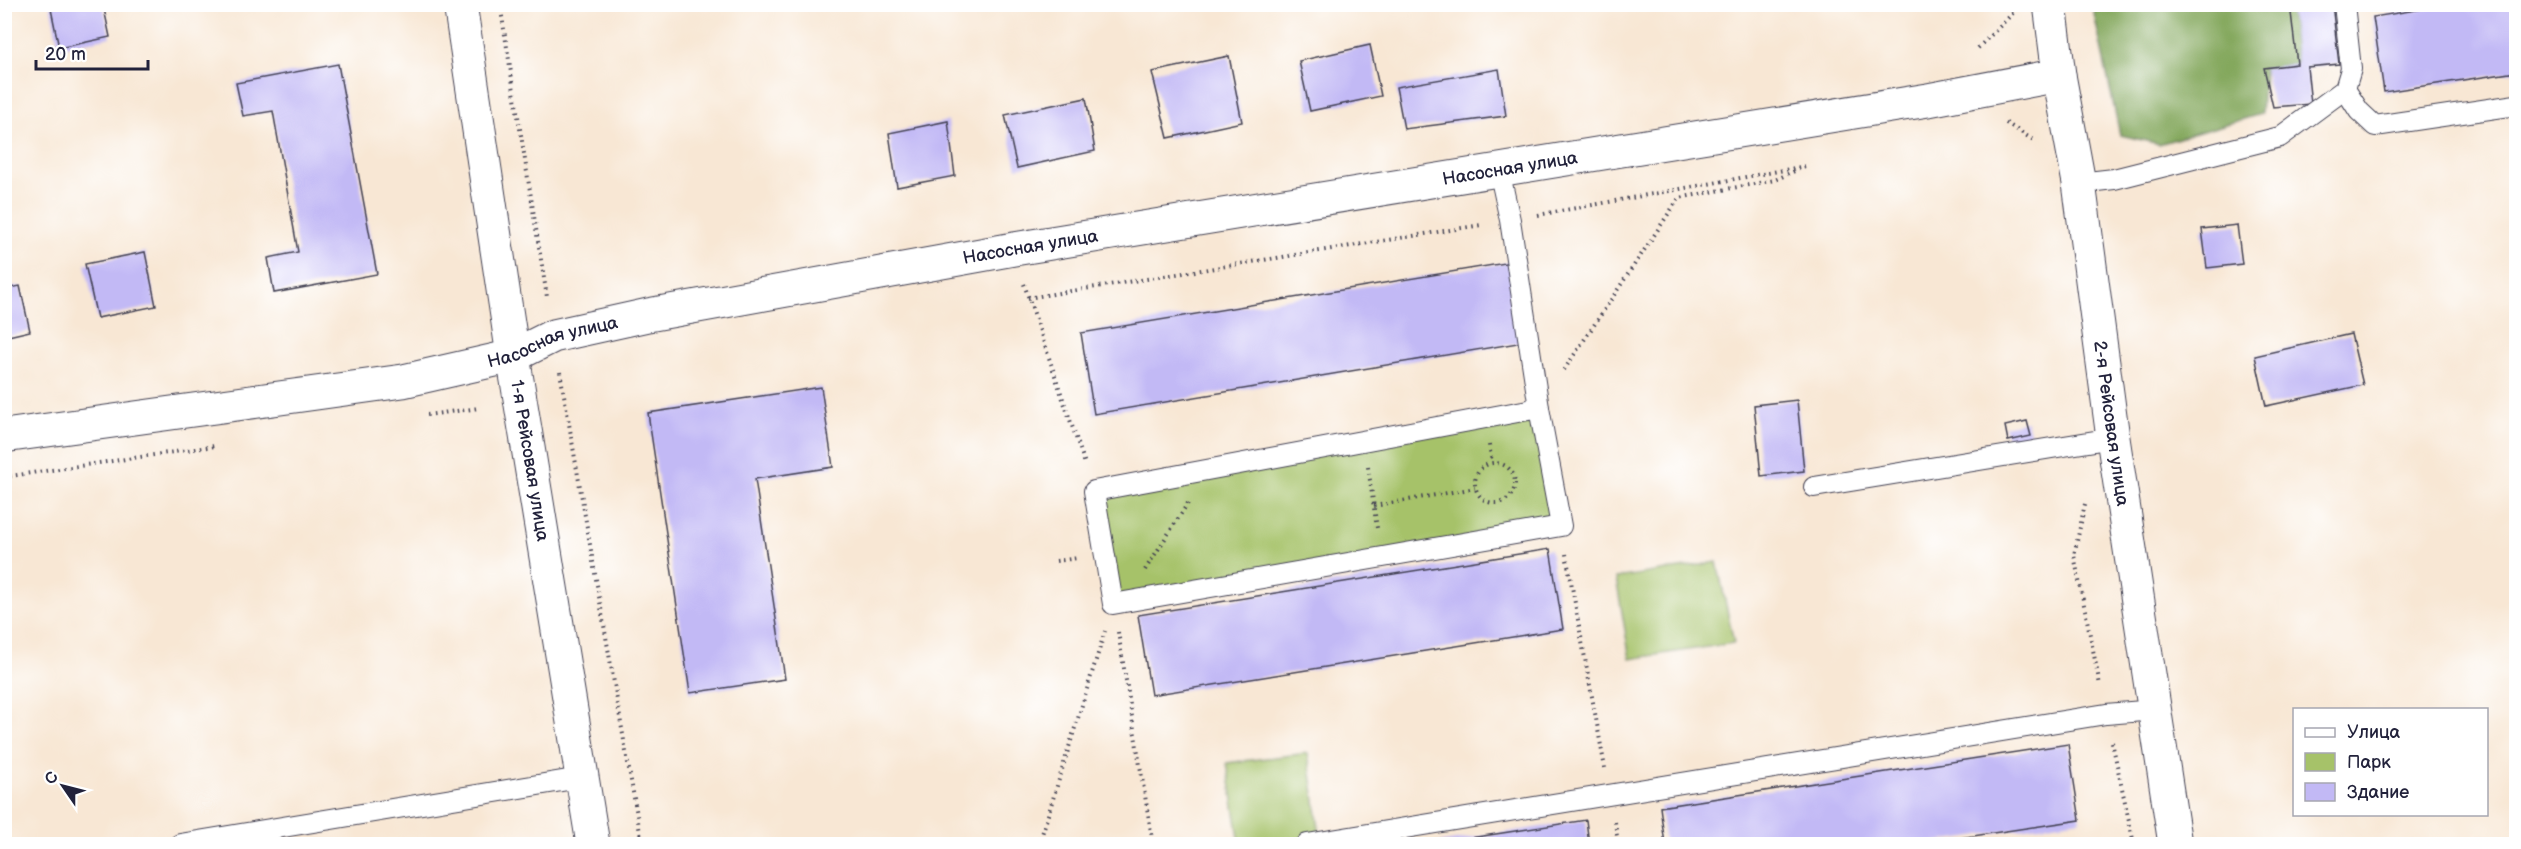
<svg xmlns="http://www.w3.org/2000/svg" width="2521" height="849" font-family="'Balsamiq Sans',sans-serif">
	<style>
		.green { fill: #a6c269; stroke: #647252; stroke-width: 1.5 }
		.forest { fill: #84a85d; stroke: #53654c; stroke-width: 1.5 }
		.building { fill: #c2b9f5 }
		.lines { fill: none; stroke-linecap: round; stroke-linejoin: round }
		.service-casing { stroke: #424052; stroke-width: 22 }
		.minor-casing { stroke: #424052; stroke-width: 35 }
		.path { stroke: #424052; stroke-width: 4; stroke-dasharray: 1.5 4.5; stroke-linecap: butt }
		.service { stroke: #fff; stroke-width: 20 }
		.minor { stroke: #fff; stroke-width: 33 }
		.labels { text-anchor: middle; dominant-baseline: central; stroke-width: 4.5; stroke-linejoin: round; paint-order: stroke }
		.street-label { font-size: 18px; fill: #22223b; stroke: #fff }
	</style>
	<rect width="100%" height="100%" fill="#fff"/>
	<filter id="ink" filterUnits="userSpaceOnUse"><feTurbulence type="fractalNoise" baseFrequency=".0167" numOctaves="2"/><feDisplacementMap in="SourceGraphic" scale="12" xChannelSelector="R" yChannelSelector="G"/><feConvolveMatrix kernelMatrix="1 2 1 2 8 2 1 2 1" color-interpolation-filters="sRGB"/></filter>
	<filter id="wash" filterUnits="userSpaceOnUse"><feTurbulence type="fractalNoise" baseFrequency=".008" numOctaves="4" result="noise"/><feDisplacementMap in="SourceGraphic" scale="24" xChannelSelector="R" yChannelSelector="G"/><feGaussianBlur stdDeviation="1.35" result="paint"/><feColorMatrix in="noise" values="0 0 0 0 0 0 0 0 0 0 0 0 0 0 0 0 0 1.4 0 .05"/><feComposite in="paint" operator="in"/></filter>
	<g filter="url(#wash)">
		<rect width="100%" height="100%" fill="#f8e7d4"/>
		<g class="green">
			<polygon points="1539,408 1561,526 1113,604 1094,491"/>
			<polygon points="1717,562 1734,643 1630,659 1616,578"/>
			<polygon points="1308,753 1321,842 1307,844 1240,844 1227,763"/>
		</g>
		<polygon class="forest" points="2092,5 2290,5 2297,64 2264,69 2261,114 2159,144 2120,135"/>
		<g id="blocks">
			<g class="building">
				<polygon points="50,4 103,4 110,37 59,48"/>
				<polygon points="2290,4 2332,4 2339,64 2307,67 2311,104 2273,107 2264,68 2297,64"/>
				<polygon points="2453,4 2516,4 2516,72 2384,92 2373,17"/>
				<polygon points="1370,45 1381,96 1310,111 1299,61"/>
				<polygon points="1229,56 1242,122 1168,138 1152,72"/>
				<polygon points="338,64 377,274 274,293 268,258 298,252 273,111 243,116 236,83"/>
				<polygon points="1499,69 1506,116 1404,129 1396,87"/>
				<polygon points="1086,98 1095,151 1017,168 1005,115"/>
				<polygon points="948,121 955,176 897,187 889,133"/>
				<polygon points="2237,225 2242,264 2207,268 2202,229"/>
				<polygon points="145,252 156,306 97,318 85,264"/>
				<polygon points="1511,262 1524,342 1094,414 1081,333"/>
				<polygon points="20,286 30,331 4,337 4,289"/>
				<polygon points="2351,334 2363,385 2266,406 2255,356"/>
				<polygon points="821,387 833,467 755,479 785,679 690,693 648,413"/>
				<polygon points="1797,400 1804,471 1761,476 1754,405"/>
				<polygon points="2027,421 2031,436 2008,441 2005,426"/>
				<polygon points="1550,549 1563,629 1151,695 1138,615"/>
				<polygon points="2068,744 2080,820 1920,844 1665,844 1660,807"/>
				<polygon points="1586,820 1589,844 1438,844 1438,843"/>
			</g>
		</g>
	</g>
	<g filter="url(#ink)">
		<use href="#blocks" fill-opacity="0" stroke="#424052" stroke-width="1.5"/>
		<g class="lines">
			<g class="service-casing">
				<g id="service">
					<polyline points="2345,89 2359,111 2375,126 2516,105"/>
					<polyline points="1499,170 1510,220 1539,408"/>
					<polyline points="2079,183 2114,179 2280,137 2345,89 2351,69 2344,4"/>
					<polygon points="1539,408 1561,526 1113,604 1094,491"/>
					<polyline points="1814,487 2113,438"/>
					<polyline points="180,844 580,778"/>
					<polyline points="1307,844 2106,714 2155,710"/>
				</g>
			</g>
			<g class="minor-casing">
				<g id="minor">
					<path id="s1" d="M 460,4 L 513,356 L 593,844"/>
					<path id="s2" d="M 2050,4 L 2059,75 L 2079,183 L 2113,438 L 2175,844"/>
					<path id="s3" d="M 4,436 L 403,381 L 513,356 L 553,336 L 648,315 L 1014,249 L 1928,100 L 2059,75"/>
				</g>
			</g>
			<g class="path">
				<polyline points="500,4 547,297"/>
				<polyline points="1978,48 2015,11"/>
				<polyline points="2006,123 2035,141"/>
				<polyline points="1538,215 1806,166"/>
				<polyline points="1024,284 1085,464"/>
				<polyline points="1028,298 1481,225"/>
				<polyline points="1564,370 1679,198 1775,180 1799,169"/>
				<polyline points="560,372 642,844"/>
				<polyline points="427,415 479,408"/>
				<polyline points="1489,445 1492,462"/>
				<circle cx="1495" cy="483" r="20"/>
				<polyline points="1368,467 1377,528"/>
				<polyline points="4,477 215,446"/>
				<polyline points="2085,504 2074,555 2100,685"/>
				<polyline points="1374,506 1475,488"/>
				<polyline points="1566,554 1605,768"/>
				<polyline points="1056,561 1078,558"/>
				<polyline points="1145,570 1188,503"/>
				<polyline points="1118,632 1153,844"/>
				<polyline points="2112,742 2134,844"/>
				<polyline points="1615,822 1618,844"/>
				<polyline points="1039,844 1105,631"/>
			</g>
			<use href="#service" class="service"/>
			<use href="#minor" class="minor"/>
		</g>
	</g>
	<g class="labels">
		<g class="street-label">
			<text stroke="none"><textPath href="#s3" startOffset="1532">Насосная улица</textPath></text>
			<text stroke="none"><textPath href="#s3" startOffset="1046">Насосная улица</textPath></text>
			<text stroke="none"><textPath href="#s3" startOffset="558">Насосная улица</textPath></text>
			<text stroke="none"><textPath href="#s2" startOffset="424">2-я Рейсовая улица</textPath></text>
			<text stroke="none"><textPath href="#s1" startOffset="462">1-я Рейсовая улица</textPath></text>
		</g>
	</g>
	<rect width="2521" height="849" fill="none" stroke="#fff" stroke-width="24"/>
	<rect x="2293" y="708" width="195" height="108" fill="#ffffff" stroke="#a7a7b1" stroke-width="1.5"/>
	<rect x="2305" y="728" width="30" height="9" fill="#ffffff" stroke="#a7a7b1" stroke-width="1.5"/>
	<text x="2347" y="738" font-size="18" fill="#22223b">Улица</text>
	<rect x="2305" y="753" width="30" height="18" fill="#a6c269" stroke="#a7a7b1" stroke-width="1.5"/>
	<text x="2347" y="768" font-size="18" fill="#22223b">Парк</text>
	<rect x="2305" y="783" width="30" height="18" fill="#c2b9f5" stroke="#a7a7b1" stroke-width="1.5"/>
	<text x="2347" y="798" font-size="18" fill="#22223b">Здание</text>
	<g transform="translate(63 786) rotate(305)" stroke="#ffffff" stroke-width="4.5" paint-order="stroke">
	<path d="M0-4.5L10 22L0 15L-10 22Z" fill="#22223b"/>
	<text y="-9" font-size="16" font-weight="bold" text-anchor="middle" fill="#22223b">С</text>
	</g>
	<path d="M36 60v9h112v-9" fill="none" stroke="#22223b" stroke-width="3"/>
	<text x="45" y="60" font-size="18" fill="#22223b" stroke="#ffffff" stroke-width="4.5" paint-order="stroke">20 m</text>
</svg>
